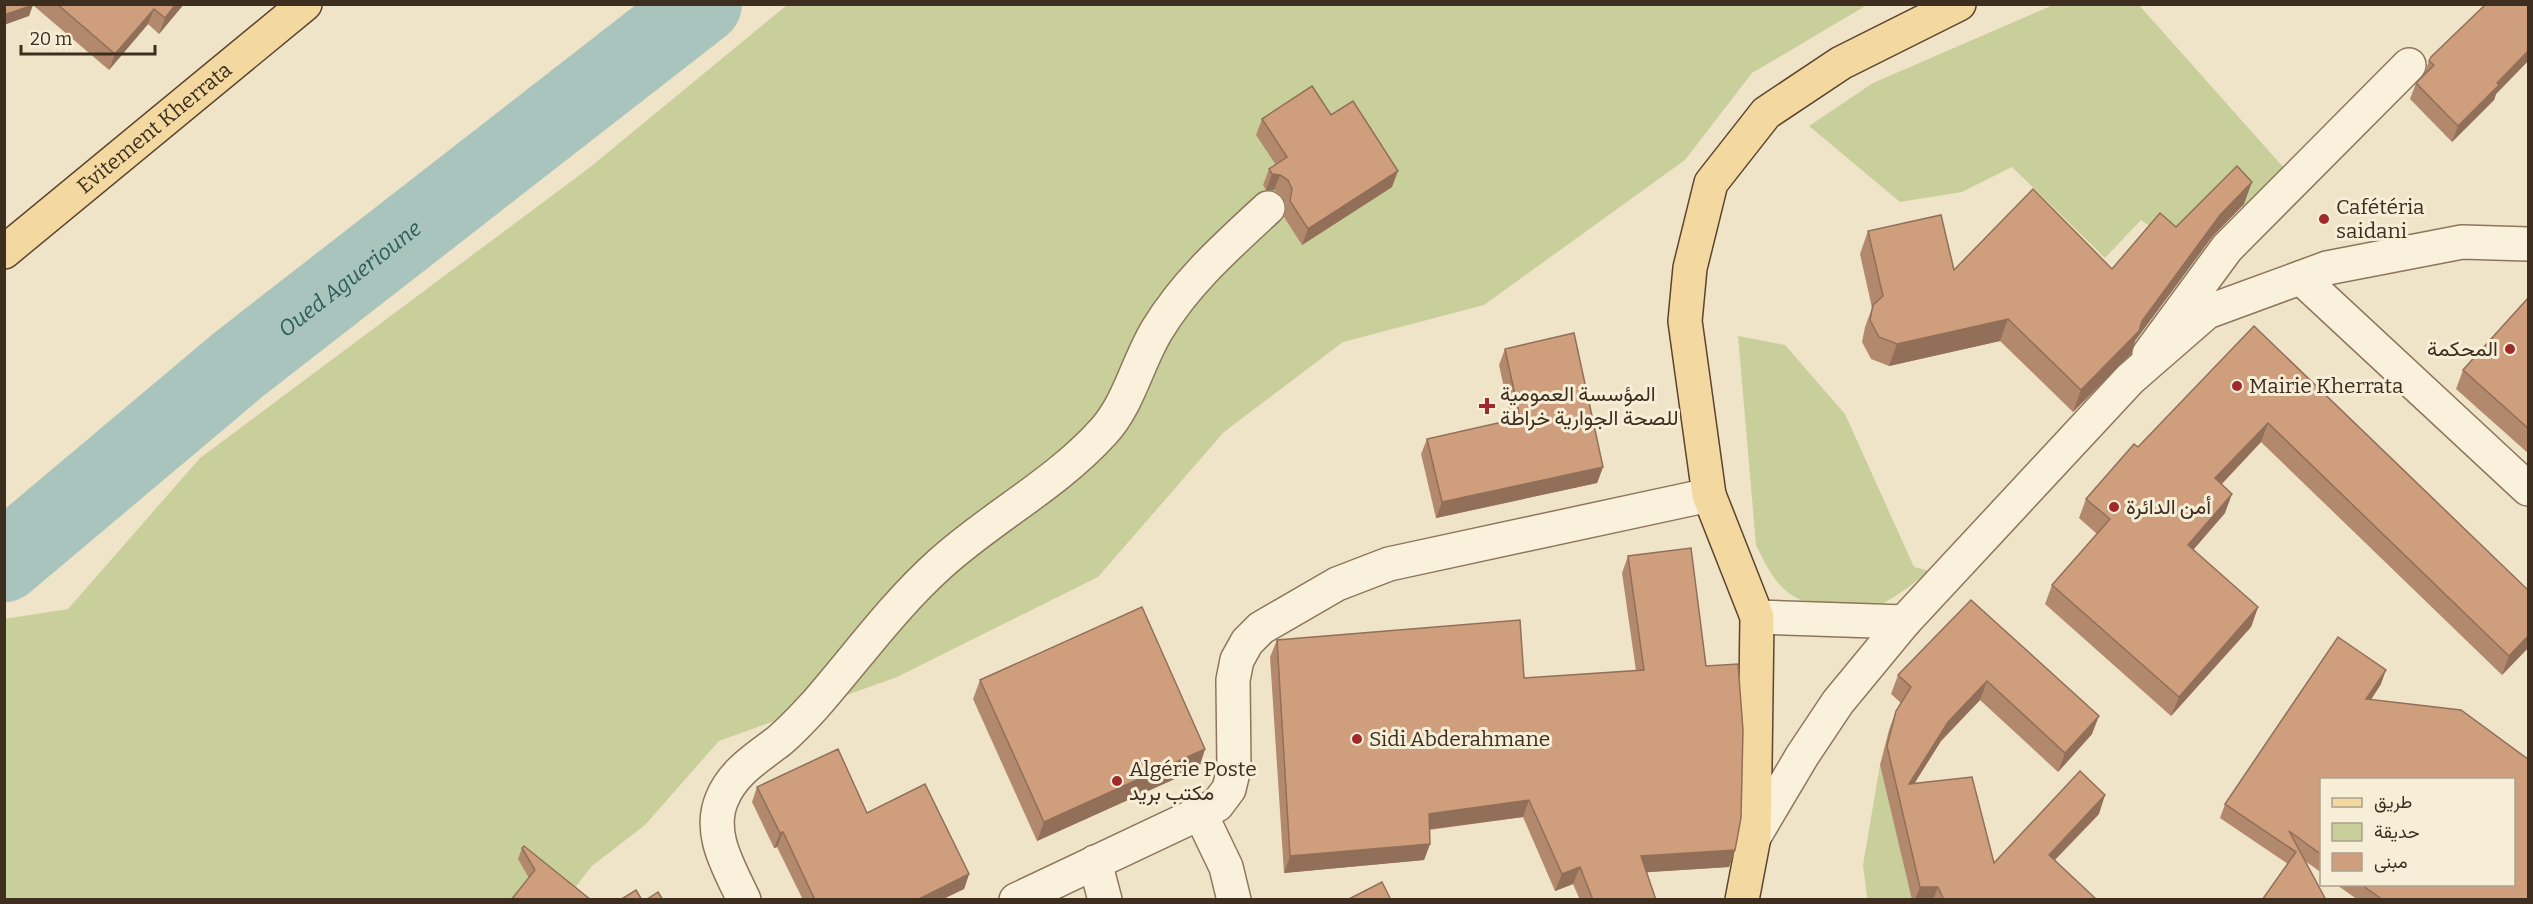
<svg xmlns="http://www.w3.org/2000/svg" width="2533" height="904" font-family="Bitter,Vazirmatn,serif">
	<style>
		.green { fill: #c9cf9b }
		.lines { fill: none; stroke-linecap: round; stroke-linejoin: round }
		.river { stroke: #a9c4bc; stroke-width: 80 }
		.minor-casing { stroke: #8d765c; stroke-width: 36 }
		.tertiary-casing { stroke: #8d765c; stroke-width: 36 }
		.primary-casing { stroke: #5b4430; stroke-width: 36 }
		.minor { stroke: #faf1dc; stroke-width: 33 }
		.tertiary { stroke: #faf1dc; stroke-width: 33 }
		.primary { stroke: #f3d9a0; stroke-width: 33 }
		.wall { fill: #b2896c }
		.shaded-wall { fill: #916f58 }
		.building { fill: #cf9f7d; stroke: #916f58; stroke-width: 1.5 }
		.poi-dot { fill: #9e2a2b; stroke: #f7eed8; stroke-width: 2 }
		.labels { text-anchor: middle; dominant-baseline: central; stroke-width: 6; stroke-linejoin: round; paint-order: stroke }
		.street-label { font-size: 21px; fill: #3d2e20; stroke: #f7eed8 }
		.poi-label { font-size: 21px; fill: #3d2e20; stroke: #f7eed8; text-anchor: start }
		.water-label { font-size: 22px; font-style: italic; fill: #2f5d5a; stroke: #f7eed8 }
	</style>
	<rect width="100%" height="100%" fill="#f0e4c8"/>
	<g class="green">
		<polygon points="787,5 1867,5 1752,73 1685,160 1484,305 1343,342 1224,432 1098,577 897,677 719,741 645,825 592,866 566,899 5,899 4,619 68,609 200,458 589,168"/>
		<polygon points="2053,5 2139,5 2284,168 2245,208 2221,192 2175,244 2141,220 2105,258 2012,167 1962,192 1900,202 1809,126 1873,83"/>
		<path d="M 1738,336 L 1785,345 L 1845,414 L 1914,567 L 1929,571 C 1911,585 1884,608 1861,611 C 1853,612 1842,609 1833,608 C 1787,602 1775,585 1756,545 Z"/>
		<polygon points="1880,765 1912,899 1870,899 1867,897 1863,865"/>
	</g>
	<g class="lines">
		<path class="river" id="s1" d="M 4,562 L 238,365 L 702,4"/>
		<g class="minor-casing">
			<g id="minor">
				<polyline points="2301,278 2528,489"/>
				<polyline points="2149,354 2227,248 2409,65"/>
				<polyline points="1201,815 1226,867 1234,900"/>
				<polyline points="1095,862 1105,900"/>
				<path d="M 744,900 C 730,869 707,834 722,799 C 733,772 757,758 779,741 C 792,730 804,717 815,705 C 857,657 893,606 941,563 C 992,517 1056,484 1103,432 C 1129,404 1137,363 1157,330 C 1186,282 1227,246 1268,208"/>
				<polyline points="1016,900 1217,805 1229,789 1234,768 1233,680 1237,660 1247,642 1261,628 1337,584 1389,564 1709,495"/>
			</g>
		</g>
		<g class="tertiary-casing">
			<g id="tertiary">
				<polyline points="1757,617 1904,622"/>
				<polyline points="1754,837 1802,756 1838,702 1904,622 2130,379 2207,312 2327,268 2462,242 2528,244"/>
			</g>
		</g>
		<g class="primary-casing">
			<g id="primary">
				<path id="s2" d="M 4,252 L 305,4"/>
				<polyline points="1742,900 1754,837 1757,617 1709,495 1685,321 1690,268 1711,183 1766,113 1841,63 1959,4"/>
			</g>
		</g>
		<use href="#minor" class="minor"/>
		<use href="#tertiary" class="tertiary"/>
		<use href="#primary" class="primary"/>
	</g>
	<g class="wall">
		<polygon points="35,4 184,4 159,34 148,24 109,70 34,6"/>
		<polygon points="2529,4 2529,60 2496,94 2494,100 2452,142 2410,99 2416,83 2424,75 2429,61"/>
		<polygon points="1331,115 1392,187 1302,245 1284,217 1286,204 1282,196 1274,190 1266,190 1263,185 1269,169 1276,165 1256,135 1262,119"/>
		<polygon points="2244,204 2212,237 2135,341 2131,354 2073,412 2000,341 1889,366 1871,359 1862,342 1865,327 1872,308 1860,254 1868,231 1954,270 2112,269 2176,227"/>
		<polygon points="2529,297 2529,454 2456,389 2463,370"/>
		<polygon points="2254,326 2529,591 2529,647 2502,675 2261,442 2222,484 2225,513 2193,550 2258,607 2251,627 2171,716 2045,604 2052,585 2097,534 2079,518 2086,499 2138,447"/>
		<polygon points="1505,349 1603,467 1597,483 1436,518 1421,454 1427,439 1511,420 1499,365"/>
		<polygon points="1628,556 1706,666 1735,850 1729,867 1647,872 1656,900 1580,900 1573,884 1555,891 1523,817 1429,830 1430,844 1424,860 1284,873 1270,657 1277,640 1524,678 1636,671 1622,573"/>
		<polygon points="1971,600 2092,734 2058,772 1980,700 1941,741 1914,784 1994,863 2099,814 2055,860 2096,900 1912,900 1880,765 1889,730 1896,711 1901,703 1891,694 1898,675"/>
		<polygon points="980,680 1205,749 1199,768 1037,841 973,699"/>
		<polygon points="2381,684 2371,700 2529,900 2358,900 2337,885 2514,885 2322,780 2322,873 2305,861 2288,864 2220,818 2225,804"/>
		<polygon points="757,787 867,813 969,874 964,889 941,900 803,900 777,847 774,848 752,802"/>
		<polygon points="522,848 591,900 529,878 518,859"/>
	</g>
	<g class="shaded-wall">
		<polygon points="176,4 184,4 159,34 165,18"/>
		<polygon points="33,5 29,16 4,25 4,15"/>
		<polygon points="154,9 148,24 109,70 115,54"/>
		<polygon points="2529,50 2529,60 2496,94 2494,100 2452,142 2458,126"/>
		<polygon points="1398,171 1392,187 1302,245 1308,229"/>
		<polygon points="1272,174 1280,175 1274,190 1266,190"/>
		<polygon points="2252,182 2244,204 2212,237 2135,341 2131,354 2073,412 2081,390 2142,321 2220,215"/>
		<polygon points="2008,319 2000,341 1889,366 1897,344"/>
		<polygon points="2268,423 2261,442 2208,498 2215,478"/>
		<polygon points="1603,467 1597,483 1436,518 1442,502"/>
		<polygon points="2232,494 2225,513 2181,564 2188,545"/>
		<polygon points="2258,607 2251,627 2171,716 2179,697"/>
		<polygon points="2529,635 2529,647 2502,675 2509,656"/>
		<polygon points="2386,670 2381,684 2361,714 2366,699"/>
		<polygon points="1987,681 1980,700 1941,741 1902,803 1909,784 1948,722"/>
		<polygon points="2099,716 2092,734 2058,772 2065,753"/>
		<polygon points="1205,749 1199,768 1037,841 1044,822"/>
		<polygon points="2105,795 2099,814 2042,873 2049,855"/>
		<polygon points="1529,800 1523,817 1423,830 1429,814"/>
		<polygon points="783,832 777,847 774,848 780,833"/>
		<polygon points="1430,844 1424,860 1284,873 1290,856"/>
		<polygon points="1735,850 1729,867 1635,873 1641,856"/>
		<polygon points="1580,867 1573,884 1555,891 1562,874"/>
		<polygon points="969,874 964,889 941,900 917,900"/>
		<polygon points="1920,887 1938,887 1933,900 1915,900"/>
	</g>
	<g class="building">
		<polygon points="4,4 33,4 33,5 4,15"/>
		<polygon points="57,4 176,4 165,18 154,9 115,54"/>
		<polygon points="2486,4 2529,4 2529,50 2497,83 2499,85 2458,126 2416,83 2434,65 2429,61 2431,57"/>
		<polygon points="1312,86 1331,115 1353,101 1398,171 1308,229 1290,201 1292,189 1288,180 1280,175 1272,174 1269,169 1287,157 1262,119"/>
		<polygon points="2237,166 2252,182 2220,215 2142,321 2139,331 2081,390 2008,319 1897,344 1879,337 1870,320 1873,305 1883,296 1868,231 1941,215 1954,270 2033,189 2112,269 2160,213 2176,227"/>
		<polygon points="2529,297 2529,429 2463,370"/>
		<polygon points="2254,326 2529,591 2529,635 2509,656 2268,423 2215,478 2232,494 2188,545 2258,607 2179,697 2052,585 2110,519 2086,499 2134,444 2138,447"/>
		<polygon points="1574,333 1603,467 1442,502 1427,439 1520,418 1505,349"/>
		<polygon points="1691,548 1706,666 1738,664 1743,730 1741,818 1735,850 1641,856 1656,900 1593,900 1580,867 1562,874 1529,800 1429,814 1430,844 1290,856 1277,640 1520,620 1524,678 1644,670 1628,556"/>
		<polygon points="1971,600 2099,716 2065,753 1987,681 1948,722 1909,784 1972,777 1994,863 2080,771 2105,795 2049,855 2096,899 2095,900 1944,900 1938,887 1920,887 1887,746 1896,711 1911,687 1898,675"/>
		<polygon points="1142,607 1205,749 1044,822 980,680"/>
		<polygon points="2338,637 2386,670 2366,699 2461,710 2529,760 2529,900 2383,900 2362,885 2514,885 2514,780 2322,780 2322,855 2289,831 2326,900 2262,900 2296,852 2225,804"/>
		<polygon points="838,749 867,813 925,784 969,874 917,900 815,900 783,832 780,833 757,787"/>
		<polygon points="524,846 591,900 511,900 535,870 522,848"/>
		<polygon points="1382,882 1391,900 1347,900"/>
		<polygon points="636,890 642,900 620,900"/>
		<polygon points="658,892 663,900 646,900"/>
	</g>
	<g class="poi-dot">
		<circle cx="2324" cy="219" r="6"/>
		<circle cx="2510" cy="349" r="6"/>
		<circle cx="2237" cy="386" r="6"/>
		<path d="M1484 397h6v6h6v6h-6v6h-6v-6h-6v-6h6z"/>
		<circle cx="2114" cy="507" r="6"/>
		<circle cx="1357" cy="739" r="6"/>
		<circle cx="1117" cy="781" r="6"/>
	</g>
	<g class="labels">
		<g class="street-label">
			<text stroke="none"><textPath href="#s2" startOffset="195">Evitement Kherrata</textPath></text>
		</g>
		<g class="poi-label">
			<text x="2336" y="207">Cafétéria<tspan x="2336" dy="24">saidani</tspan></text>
			<text x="2498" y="349" text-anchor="end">المحكمة</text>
			<text x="2249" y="386">Mairie Kherrata</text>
			<text x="1500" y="394">المؤسسة العمومية<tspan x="1500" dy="24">للصحة الجوارية خراطة</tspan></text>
			<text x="2126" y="507">أمن الدائرة</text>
			<text x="1369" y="739">Sidi Abderahmane</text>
			<text x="1129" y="769">Algérie Poste<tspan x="1129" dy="24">مكتب بريد</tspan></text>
		</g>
		<g class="water-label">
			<text stroke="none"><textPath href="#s1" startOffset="447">Oued Aguerioune</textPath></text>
		</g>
	</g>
	<rect width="2533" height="904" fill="none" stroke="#3d2e20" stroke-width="12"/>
	<rect x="2320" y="778" width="195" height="108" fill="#f7eed8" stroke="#ada18e" stroke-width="1.5"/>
	<rect x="2332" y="798" width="30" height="9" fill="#f3d9a0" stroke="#ada18e" stroke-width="1.5"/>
	<text x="2374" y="808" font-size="18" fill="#3d2e20">طريق</text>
	<rect x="2332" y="823" width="30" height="18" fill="#c9cf9b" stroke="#ada18e" stroke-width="1.5"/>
	<text x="2374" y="838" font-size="18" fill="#3d2e20">حديقة</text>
	<rect x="2332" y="853" width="30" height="18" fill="#cf9f7d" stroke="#ada18e" stroke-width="1.5"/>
	<text x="2374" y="868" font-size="18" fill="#3d2e20">مبنى</text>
	<path d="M21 45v9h134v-9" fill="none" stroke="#3d2e20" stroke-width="3"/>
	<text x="30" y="45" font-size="18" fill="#3d2e20" stroke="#f7eed8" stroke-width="4.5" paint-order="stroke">20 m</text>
</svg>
